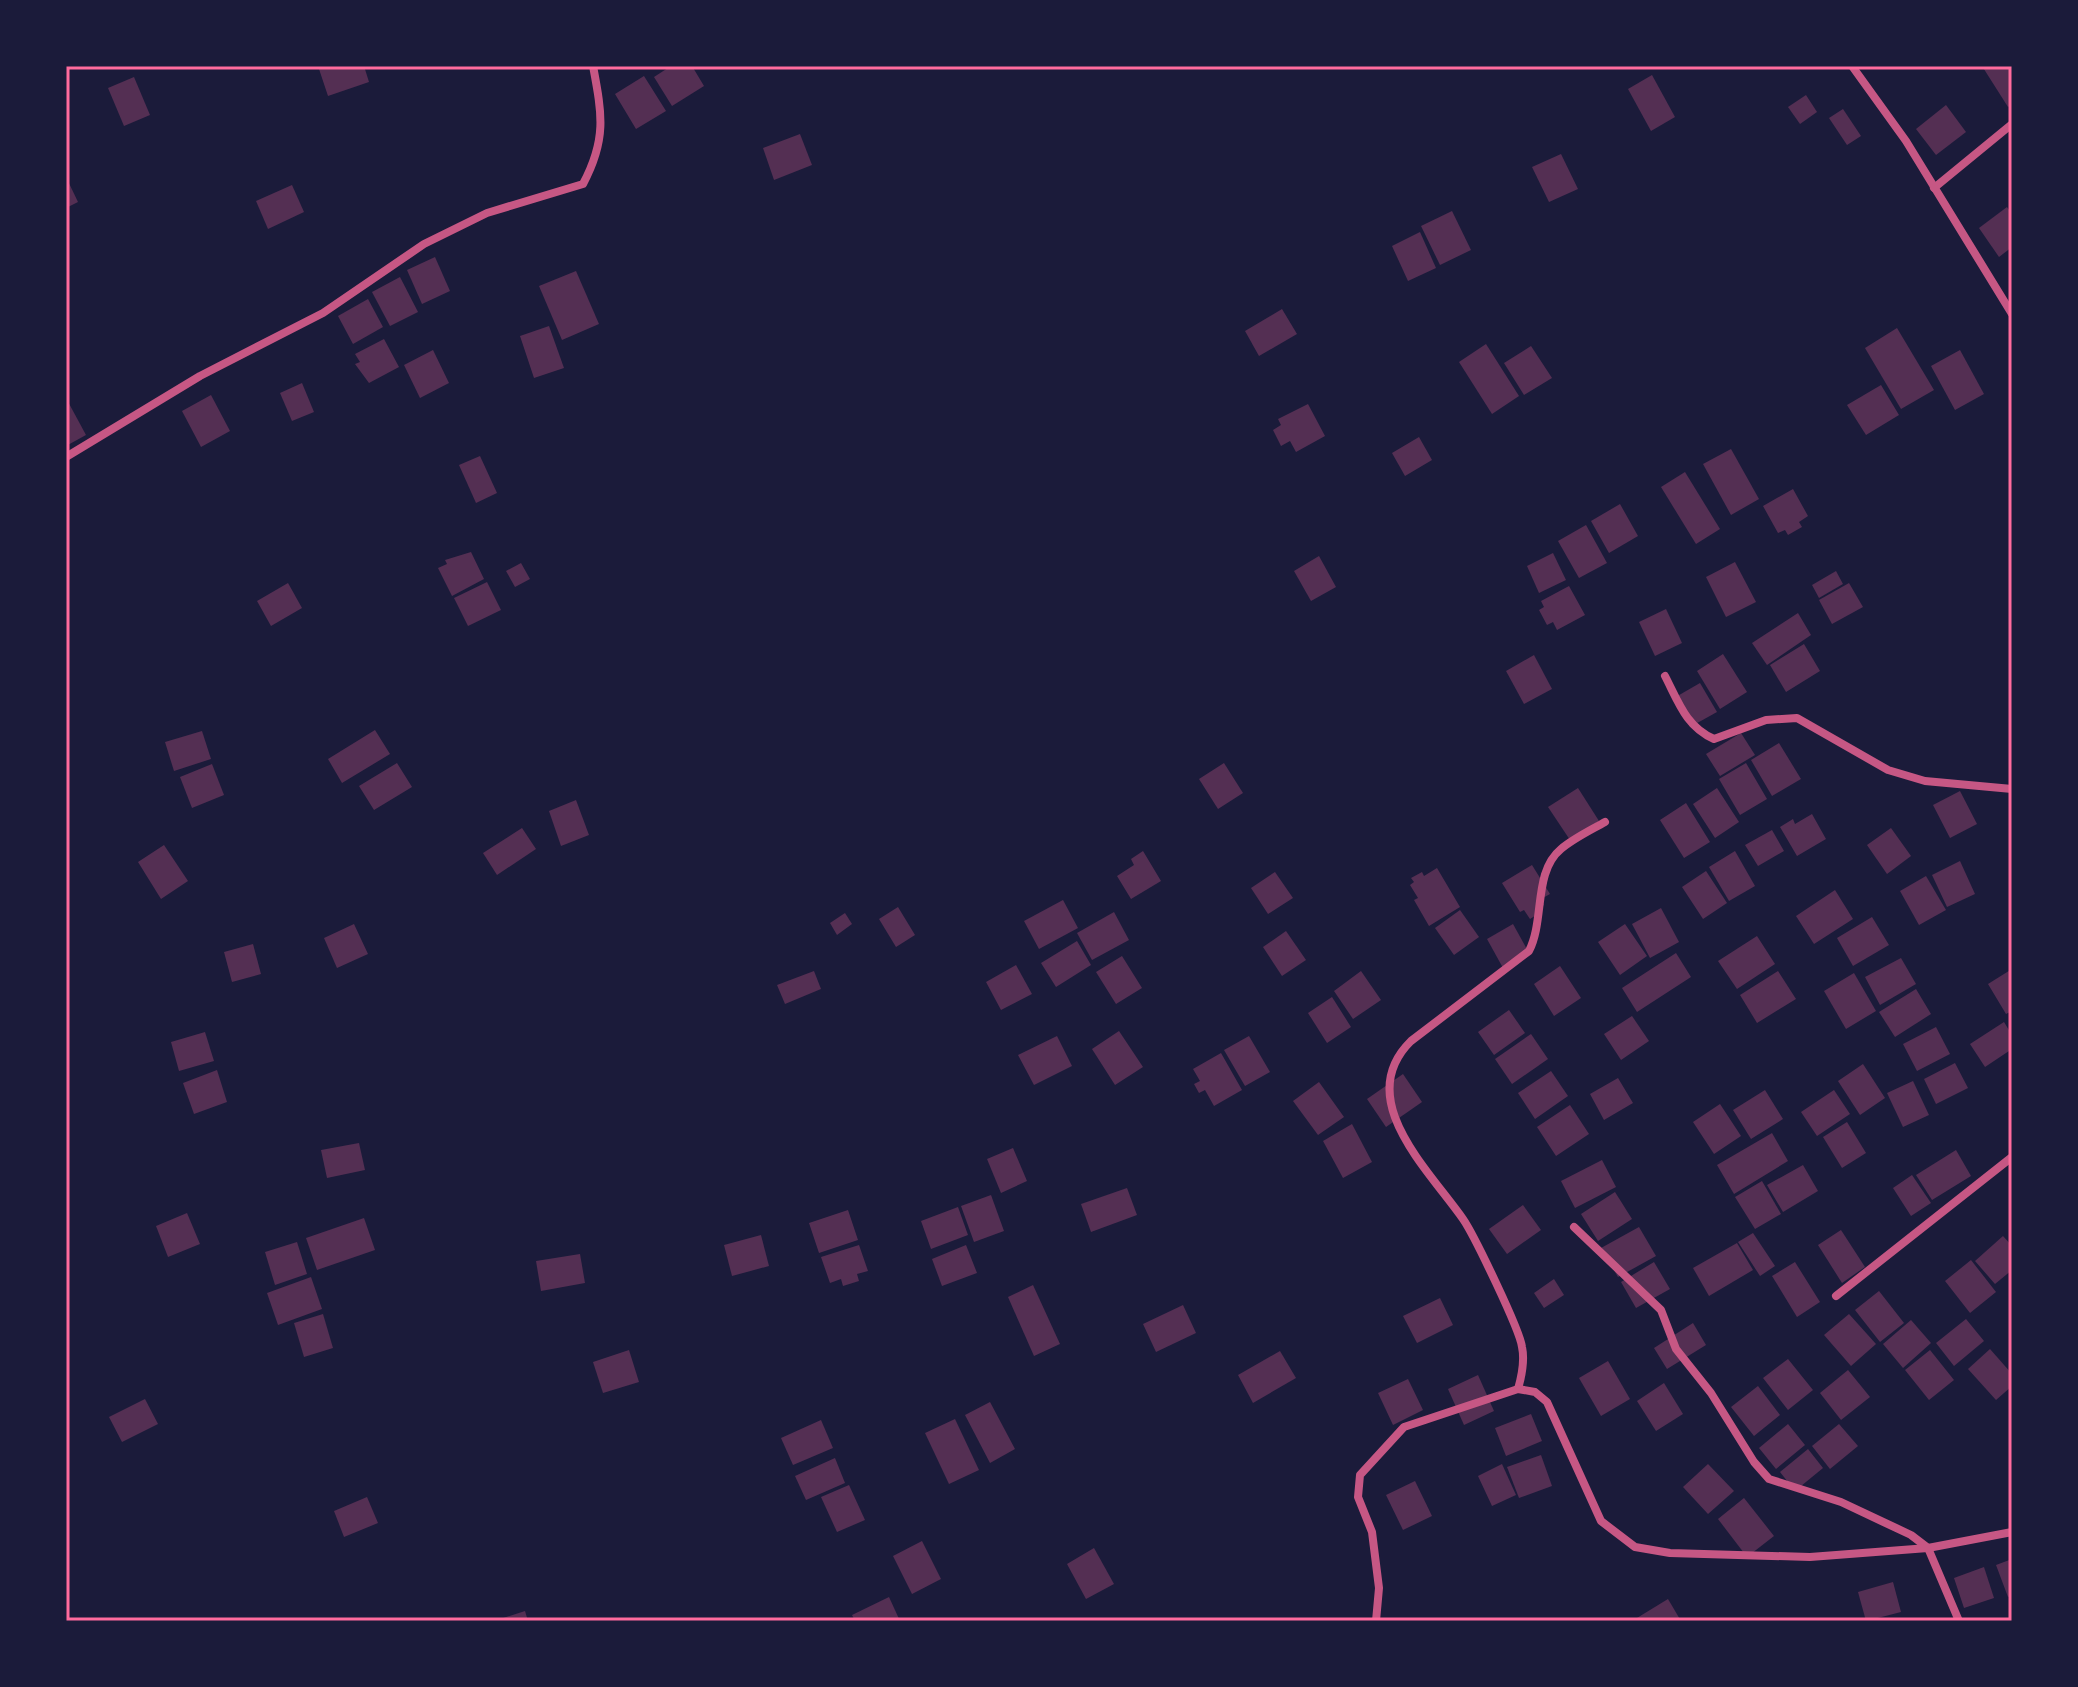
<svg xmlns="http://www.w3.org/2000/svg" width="2078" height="1687" font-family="'Archivo Narrow',sans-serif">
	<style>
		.building { fill: #542f53 }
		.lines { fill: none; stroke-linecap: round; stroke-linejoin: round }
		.minor { stroke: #c65784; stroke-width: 8 }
		.neatline { fill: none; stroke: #ff6b9d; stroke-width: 3 }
	</style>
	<rect width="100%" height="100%" fill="#1b1b3a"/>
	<g class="building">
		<polygon points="318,66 364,66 369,82 328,96"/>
		<polygon points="671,66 692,66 704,86 672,106 654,77"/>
		<polygon points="1982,66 2012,66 2012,104 2008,107"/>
		<polygon points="1652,75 1675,117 1651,131 1628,89"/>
		<polygon points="644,76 666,111 636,129 615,94"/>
		<polygon points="134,77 150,115 124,126 108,88"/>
		<polygon points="1806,95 1817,112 1800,124 1788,107"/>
		<polygon points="1946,105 1966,132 1936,155 1916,129"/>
		<polygon points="1843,109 1861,136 1847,145 1829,118"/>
		<polygon points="800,134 812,165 774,180 763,148"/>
		<polygon points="1561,154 1578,189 1549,202 1532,167"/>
		<polygon points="66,177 78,202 66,208"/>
		<polygon points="292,185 304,212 268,229 256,201"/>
		<polygon points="2007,207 2012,214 2012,247 1999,257 1979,228"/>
		<polygon points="1452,211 1471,250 1440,265 1421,226"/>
		<polygon points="1420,232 1436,268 1408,281 1392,246"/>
		<polygon points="435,257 450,291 422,304 407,270"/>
		<polygon points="576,271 599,324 562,340 539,286"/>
		<polygon points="400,277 418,312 390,326 372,292"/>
		<polygon points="368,299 383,327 353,344 338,316"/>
		<polygon points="1282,309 1297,334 1259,356 1245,331"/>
		<polygon points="549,326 564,368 534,378 520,336"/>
		<polygon points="1897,328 1934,390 1901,409 1865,348"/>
		<polygon points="384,339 399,367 369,383 355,364 360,362 355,354"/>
		<polygon points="1486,344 1519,396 1492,414 1459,362"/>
		<polygon points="1531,346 1552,378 1524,395 1504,363"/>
		<polygon points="433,350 449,383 420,398 404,365"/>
		<polygon points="1960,350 1984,394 1955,410 1931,366"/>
		<polygon points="302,383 314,412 292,421 280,393"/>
		<polygon points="1881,385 1899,415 1866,435 1847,405"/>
		<polygon points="211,395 230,431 201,447 182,411"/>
		<polygon points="66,398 86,435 66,446"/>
		<polygon points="1308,404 1325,436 1296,452 1290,441 1281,446 1273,430 1281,425 1278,419"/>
		<polygon points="1419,437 1432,460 1405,476 1392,453"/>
		<polygon points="1731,449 1759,499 1731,515 1703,464"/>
		<polygon points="480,456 497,493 476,503 459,465"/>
		<polygon points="1685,472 1720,529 1696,544 1661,487"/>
		<polygon points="1793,489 1808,516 1799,522 1802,527 1788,535 1785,530 1778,533 1763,506"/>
		<polygon points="1620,504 1638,536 1609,553 1591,521"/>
		<polygon points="1586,525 1607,563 1579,578 1558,541"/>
		<polygon points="471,552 484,579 452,596 438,568 447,564 445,560"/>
		<polygon points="1553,553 1566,580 1539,593 1527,566"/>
		<polygon points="1319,556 1336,587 1311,601 1294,571"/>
		<polygon points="1735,562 1756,602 1726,617 1706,577"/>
		<polygon points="521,563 530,579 515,587 506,571"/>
		<polygon points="1836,571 1843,584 1819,598 1812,585"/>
		<polygon points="487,582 501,610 468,626 454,598"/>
		<polygon points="288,583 302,608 271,626 257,601"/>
		<polygon points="1849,583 1863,607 1832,624 1819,600"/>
		<polygon points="1569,586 1585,615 1557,630 1553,622 1547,625 1539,610 1544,607 1541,601"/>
		<polygon points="1666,609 1682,643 1655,656 1639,622"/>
		<polygon points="1798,613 1811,635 1767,665 1752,643"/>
		<polygon points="1804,644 1820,671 1786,692 1770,665"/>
		<polygon points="1723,654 1747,692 1720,709 1697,671"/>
		<polygon points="1534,655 1552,689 1524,704 1506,671"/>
		<polygon points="1700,683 1717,712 1690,727 1674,698"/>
		<polygon points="375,730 390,754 342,783 328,759"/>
		<polygon points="202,731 211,759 174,771 165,742"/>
		<polygon points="1741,733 1755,755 1720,776 1706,754"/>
		<polygon points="1779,743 1801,779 1772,796 1751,760"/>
		<polygon points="397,763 412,787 374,810 359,786"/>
		<polygon points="1224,763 1243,793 1218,809 1199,779"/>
		<polygon points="1746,763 1767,799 1740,815 1719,779"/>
		<polygon points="212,764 224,795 192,808 180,777"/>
		<polygon points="1578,788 1599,821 1570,840 1548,807"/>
		<polygon points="1717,788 1739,822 1715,838 1693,804"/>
		<polygon points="1960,791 1977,824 1950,838 1933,805"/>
		<polygon points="576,800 589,835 561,846 549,811"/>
		<polygon points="1686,803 1710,842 1684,858 1660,820"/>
		<polygon points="1812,814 1826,839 1797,856 1780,827 1793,819 1795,824"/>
		<polygon points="522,828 536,849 497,875 483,853"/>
		<polygon points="1891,828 1911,856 1887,874 1867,845"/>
		<polygon points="1772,830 1784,851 1758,866 1745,845"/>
		<polygon points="164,845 188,881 161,899 138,862"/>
		<polygon points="1143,851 1161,881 1131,899 1117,876 1134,865 1131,859"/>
		<polygon points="1735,851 1755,886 1729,901 1709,867"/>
		<polygon points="1960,861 1975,894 1947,907 1932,875"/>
		<polygon points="1532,865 1550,894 1541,899 1544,905 1539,908 1541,912 1530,919 1524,910 1520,912 1502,883"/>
		<polygon points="1437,868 1460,907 1429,926 1414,900 1418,898 1410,885 1414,882 1411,878 1422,872 1424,876"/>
		<polygon points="1706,871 1727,903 1703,919 1682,887"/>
		<polygon points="1275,872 1293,898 1268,914 1251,888"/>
		<polygon points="1926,876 1946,910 1919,925 1900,891"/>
		<polygon points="1835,890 1853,919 1814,944 1796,916"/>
		<polygon points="1063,900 1078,928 1039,949 1024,921"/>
		<polygon points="898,907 915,935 896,947 879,919"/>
		<polygon points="1661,908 1679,942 1650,958 1632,924"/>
		<polygon points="1460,910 1479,937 1454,955 1435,928"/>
		<polygon points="1114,912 1129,940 1092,960 1077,933"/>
		<polygon points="845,913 852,924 837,935 830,923"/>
		<polygon points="1872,917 1889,945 1853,966 1837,938"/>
		<polygon points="354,924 368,954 337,968 324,938"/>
		<polygon points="1513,924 1529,953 1503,968 1487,939"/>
		<polygon points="1625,924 1647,956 1620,975 1598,942"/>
		<polygon points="1286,931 1306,960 1282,976 1263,947"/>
		<polygon points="1757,936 1775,964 1737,989 1718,961"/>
		<polygon points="1077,941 1091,965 1056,987 1041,963"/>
		<polygon points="253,944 261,974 232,982 224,952"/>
		<polygon points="1676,953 1691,977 1637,1012 1622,988"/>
		<polygon points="1122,956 1142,988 1116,1004 1096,972"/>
		<polygon points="1901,958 1916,984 1880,1005 1865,977"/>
		<polygon points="1016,965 1032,994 1001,1010 986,982"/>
		<polygon points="1560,966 1581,998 1554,1016 1534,984"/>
		<polygon points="2012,969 2012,1011 2006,1014 1988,984"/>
		<polygon points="814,971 821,989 785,1004 777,985"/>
		<polygon points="1361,971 1381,1000 1353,1019 1334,991"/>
		<polygon points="1778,971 1796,999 1757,1023 1740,995"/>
		<polygon points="1854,973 1876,1011 1846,1029 1824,991"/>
		<polygon points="1916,989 1931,1014 1895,1037 1879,1012"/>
		<polygon points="1332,997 1351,1027 1327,1043 1308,1013"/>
		<polygon points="1509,1010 1525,1033 1494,1055 1478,1032"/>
		<polygon points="1632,1016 1649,1041 1621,1060 1604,1034"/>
		<polygon points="2004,1022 2012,1035 2012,1049 1985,1067 1970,1044"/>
		<polygon points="1936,1027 1950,1054 1917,1071 1903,1044"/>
		<polygon points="1119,1031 1143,1067 1115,1085 1092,1049"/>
		<polygon points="205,1032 214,1061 179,1071 171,1042"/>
		<polygon points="1531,1034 1548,1059 1512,1084 1495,1059"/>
		<polygon points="1057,1036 1072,1066 1034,1085 1018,1055"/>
		<polygon points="1249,1036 1270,1072 1245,1086 1224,1050"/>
		<polygon points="1221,1053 1242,1090 1214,1106 1205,1090 1199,1093 1194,1084 1200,1081 1193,1069"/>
		<polygon points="1955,1063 1968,1088 1936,1104 1924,1079"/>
		<polygon points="1863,1064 1885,1098 1860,1115 1838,1081"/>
		<polygon points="217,1070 227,1102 194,1114 183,1083"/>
		<polygon points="1551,1071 1568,1096 1535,1119 1518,1093"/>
		<polygon points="1403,1074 1422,1102 1386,1127 1367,1099"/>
		<polygon points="1618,1078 1633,1103 1604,1120 1590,1094"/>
		<polygon points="1913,1081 1929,1115 1903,1127 1887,1093"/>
		<polygon points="1319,1082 1344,1117 1318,1135 1293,1101"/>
		<polygon points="1765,1090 1783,1119 1751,1139 1733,1110"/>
		<polygon points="1834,1090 1850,1114 1817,1136 1801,1112"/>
		<polygon points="1720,1104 1741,1136 1714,1154 1693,1122"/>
		<polygon points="1570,1105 1589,1134 1556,1156 1537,1127"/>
		<polygon points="1847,1122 1866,1153 1842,1168 1823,1137"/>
		<polygon points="1352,1124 1372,1162 1343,1178 1323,1141"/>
		<polygon points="1772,1133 1788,1161 1734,1194 1717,1165"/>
		<polygon points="359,1143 365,1170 327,1178 321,1150"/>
		<polygon points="1013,1148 1027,1181 1001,1193 987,1159"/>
		<polygon points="1956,1150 1971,1176 1932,1200 1916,1175"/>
		<polygon points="1602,1160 1616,1187 1575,1208 1561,1181"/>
		<polygon points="1803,1165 1818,1191 1783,1212 1767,1185"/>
		<polygon points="1912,1175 1931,1203 1911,1216 1893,1188"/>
		<polygon points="1762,1181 1781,1214 1755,1229 1735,1197"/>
		<polygon points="1127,1188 1137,1215 1091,1232 1081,1204"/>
		<polygon points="1615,1192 1632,1219 1598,1241 1581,1214"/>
		<polygon points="991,1195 1004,1231 974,1242 961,1206"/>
		<polygon points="1523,1205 1541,1230 1507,1254 1489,1229"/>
		<polygon points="958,1207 968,1235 931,1249 921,1221"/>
		<polygon points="848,1210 858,1240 819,1253 809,1223"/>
		<polygon points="187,1213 200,1244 168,1257 156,1226"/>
		<polygon points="364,1218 375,1250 317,1270 306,1238"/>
		<polygon points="1639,1227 1656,1256 1618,1277 1601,1248"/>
		<polygon points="1841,1230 1865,1267 1842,1283 1818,1245"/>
		<polygon points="1753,1233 1775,1266 1760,1276 1738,1242"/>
		<polygon points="761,1235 769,1266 732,1276 724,1245"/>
		<polygon points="2003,1236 2012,1246 2012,1270 1995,1284 1975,1261"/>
		<polygon points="297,1242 307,1274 275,1285 265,1252"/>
		<polygon points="1737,1243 1753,1270 1709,1296 1693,1268"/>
		<polygon points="859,1245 868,1271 857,1274 859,1281 843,1286 841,1279 830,1283 821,1257"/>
		<polygon points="966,1245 977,1273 942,1286 932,1259"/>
		<polygon points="580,1254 585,1283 541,1291 536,1261"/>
		<polygon points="1971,1260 1996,1292 1970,1313 1945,1281"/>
		<polygon points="1654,1262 1670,1289 1636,1308 1621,1282"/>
		<polygon points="1795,1262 1820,1302 1797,1317 1772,1276"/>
		<polygon points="311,1277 322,1309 278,1325 267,1293"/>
		<polygon points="1554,1279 1564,1295 1544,1308 1534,1293"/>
		<polygon points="1033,1285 1060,1344 1034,1356 1008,1297"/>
		<polygon points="1879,1291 1904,1323 1880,1342 1855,1310"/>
		<polygon points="1440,1298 1453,1325 1417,1343 1403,1316"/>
		<polygon points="1183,1305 1196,1333 1156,1352 1143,1324"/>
		<polygon points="323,1314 333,1348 304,1357 294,1323"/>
		<polygon points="1849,1314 1876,1344 1851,1366 1824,1335"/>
		<polygon points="1966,1319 1984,1341 1954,1366 1936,1343"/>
		<polygon points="1911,1320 1931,1343 1903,1368 1883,1344"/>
		<polygon points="1693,1323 1706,1345 1667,1369 1654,1348"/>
		<polygon points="1990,1349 2012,1374 2012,1386 1996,1400 1968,1369"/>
		<polygon points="629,1350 639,1382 603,1393 593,1362"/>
		<polygon points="1930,1350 1954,1380 1929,1400 1905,1370"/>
		<polygon points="1280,1351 1296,1378 1253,1403 1238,1375"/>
		<polygon points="1788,1359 1813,1390 1788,1410 1763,1378"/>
		<polygon points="1608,1361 1630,1399 1601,1416 1579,1378"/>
		<polygon points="1848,1370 1870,1397 1841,1420 1820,1393"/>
		<polygon points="1478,1375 1494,1411 1464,1425 1448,1389"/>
		<polygon points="1408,1379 1423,1410 1393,1425 1378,1393"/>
		<polygon points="1664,1383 1683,1414 1656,1431 1637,1401"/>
		<polygon points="1758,1386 1780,1415 1754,1436 1731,1407"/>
		<polygon points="145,1399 158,1424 122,1442 109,1417"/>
		<polygon points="990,1402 1015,1449 990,1463 965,1415"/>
		<polygon points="1531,1414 1542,1441 1506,1456 1495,1428"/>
		<polygon points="955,1419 979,1470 949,1484 925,1433"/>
		<polygon points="821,1420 833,1448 793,1465 781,1438"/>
		<polygon points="1788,1424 1805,1445 1776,1469 1759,1448"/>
		<polygon points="1839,1424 1858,1446 1830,1469 1812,1446"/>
		<polygon points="1808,1449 1823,1468 1795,1491 1780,1472"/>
		<polygon points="1541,1455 1552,1486 1519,1498 1507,1467"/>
		<polygon points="835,1458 845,1483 806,1500 795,1476"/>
		<polygon points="1502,1464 1516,1495 1492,1506 1478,1476"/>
		<polygon points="1708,1464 1734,1491 1708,1514 1683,1487"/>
		<polygon points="1415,1481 1432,1516 1403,1530 1386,1495"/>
		<polygon points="849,1485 865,1520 837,1532 821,1497"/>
		<polygon points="367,1497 378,1523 344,1537 334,1511"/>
		<polygon points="1744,1498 1774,1536 1747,1557 1718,1519"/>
		<polygon points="922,1541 941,1579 912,1594 893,1556"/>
		<polygon points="1094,1548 1114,1584 1086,1599 1067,1564"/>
		<polygon points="2012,1559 2012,1595 2008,1597 1996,1565"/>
		<polygon points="1984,1567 1994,1598 1964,1608 1954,1578"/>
		<polygon points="1893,1582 1901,1612 1866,1621 1858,1592"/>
		<polygon points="889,1597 900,1621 855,1621 852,1615"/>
		<polygon points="1668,1599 1681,1621 1632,1621"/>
		<polygon points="525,1611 528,1621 497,1621 497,1620"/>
	</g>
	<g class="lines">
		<g class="minor">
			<polyline points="1852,66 1906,141 2012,314"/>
			<polyline points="1934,188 2012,124"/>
			<path d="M 66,457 L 200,376 L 323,313 L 424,244 L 487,213 L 583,184 C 607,139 602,114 593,66"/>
			<path d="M 1665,676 C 1678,701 1686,727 1714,739 L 1766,720 L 1797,718 L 1888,770 L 1925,781 L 2012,789"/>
			<polyline points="1574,1227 1661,1310 1676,1349 1711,1393 1754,1462 1769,1479 1841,1502 1911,1535 1928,1548 1959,1621"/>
			<polyline points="1836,1296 2012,1157"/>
			<path d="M 1518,1389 C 1522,1375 1525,1361 1522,1347 C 1520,1330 1474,1235 1463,1219 C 1429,1170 1352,1099 1411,1041 L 1529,951 C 1545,920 1533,872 1561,849 C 1574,838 1591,830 1605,822"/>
			<polyline points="1376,1621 1379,1588 1372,1532 1358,1497 1360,1475 1404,1427 1518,1389 1535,1392 1547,1402 1601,1521 1635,1547 1670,1553 1810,1557 1928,1548 2012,1532"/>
		</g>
	</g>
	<rect width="2078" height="1687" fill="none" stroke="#1b1b3a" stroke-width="136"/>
	<rect x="68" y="68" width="1942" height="1551" class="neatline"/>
</svg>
